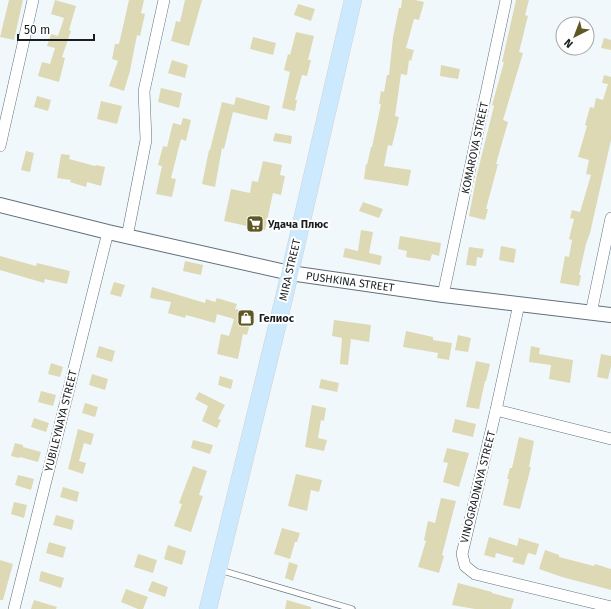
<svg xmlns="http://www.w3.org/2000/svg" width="611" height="609" font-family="'Fira Sans',sans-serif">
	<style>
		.building { fill: #ddd9b5 }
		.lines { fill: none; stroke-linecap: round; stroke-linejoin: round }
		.service-casing { stroke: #62707a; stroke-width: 7 }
		.minor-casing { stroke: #62707a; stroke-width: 12 }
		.tertiary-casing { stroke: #62707a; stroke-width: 16 }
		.primary-casing { stroke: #d1d2d3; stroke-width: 18 }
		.service { stroke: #fff; stroke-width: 5.5 }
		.minor { stroke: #fff; stroke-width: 11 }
		.tertiary { stroke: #fff; stroke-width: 14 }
		.primary { stroke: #cce9fd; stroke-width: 17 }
		.labels { text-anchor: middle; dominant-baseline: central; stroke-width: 4; stroke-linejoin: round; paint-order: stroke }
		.street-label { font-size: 11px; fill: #181e22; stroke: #fff }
		.poi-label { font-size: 11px; font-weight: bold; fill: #181e22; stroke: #fff; text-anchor: start }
	</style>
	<rect width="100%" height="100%" fill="#f1f8fc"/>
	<g class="building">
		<polygon points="9,0 23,0 14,40 0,37"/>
		<polygon points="55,0 76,6 69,30 71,31 62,57 65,58 59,82 38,76 42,62 50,64 55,48 47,46 51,34 58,36 64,18 51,14"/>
		<polygon points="129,0 144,0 141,13 145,14 140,36 137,35 130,71 124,91 109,86 118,61 112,59 115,44 119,44"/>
		<polygon points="185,0 202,0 189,46 171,41 176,21 180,22"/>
		<polygon points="402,0 415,0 424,2 419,20 414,19 406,48 414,50 411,61 409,60 407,75 401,74 395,116 399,117 392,146 388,145 384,166 411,170 408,186 364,179 366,164 367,165 371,147 372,147 381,104 379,104 381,91 384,92 387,75 389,75 393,37 399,8 401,8"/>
		<polygon points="516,0 529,0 525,15 528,16 519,52 523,53 503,120 508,122 496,164 498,164 486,209 488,209 485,220 469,216 477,174 494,106 492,105 504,62 502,62"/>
		<polygon points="298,4 315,9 311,21 294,15"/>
		<polygon points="296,32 314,36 308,60 311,60 307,76 302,75 295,100 297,100 295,111 282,108 290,72 284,70 288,54 290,55"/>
		<polygon points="253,37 276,43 273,55 250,49"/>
		<polygon points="604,38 611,40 611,50 601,48"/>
		<polygon points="172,60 188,65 185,78 168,73"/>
		<polygon points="441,65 460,69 458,79 440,76"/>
		<polygon points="604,75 611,77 611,140 590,233 586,244 579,275 581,275 579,286 560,283 565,256 569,257 572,240 569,239 574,219 570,218 572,210 580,212 591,175 586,174 589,160 578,157 587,126 585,125 590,107 594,108 596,98 603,100 608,84 602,83"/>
		<polygon points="161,88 182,93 179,108 158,102"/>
		<polygon points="37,96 51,100 48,111 34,107"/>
		<polygon points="236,97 270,106 267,120 233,112 224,149 222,148 215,187 202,184 209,150 210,150 222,102 234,105"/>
		<polygon points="101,101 122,106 117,124 97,119"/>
		<polygon points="183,118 191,120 186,141 181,139 171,178 176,179 172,197 156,194 162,166 158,165 163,146 167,147 173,123 181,125"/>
		<polygon points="275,133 292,136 291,144 273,141"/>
		<polygon points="26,151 34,153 30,172 21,170"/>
		<polygon points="61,154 70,155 69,159 95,166 96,165 105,167 101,186 87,182 86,187 70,182 71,180 57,178"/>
		<polygon points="263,161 282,165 280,175 285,176 281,195 273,193 265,230 224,221 231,189 250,193 252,181 258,182"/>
		<polygon points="363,202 383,209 379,218 359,211"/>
		<polygon points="361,230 373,232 369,253 382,256 380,265 343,257 345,248 358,251"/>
		<polygon points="400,236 441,243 439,256 432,254 430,261 406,257 407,251 398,249"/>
		<polygon points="501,246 516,249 514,263 499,260"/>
		<polygon points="469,247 484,249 482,258 477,257 476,266 466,265"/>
		<polygon points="0,256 36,266 37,263 70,271 67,284 45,279 44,283 0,270"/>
		<polygon points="185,261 203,265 201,275 183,271"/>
		<polygon points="114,282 125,285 121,297 110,294"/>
		<polygon points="152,287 205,303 206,299 215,302 217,298 237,304 235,309 253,313 247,335 243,334 238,359 217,354 221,334 229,336 234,319 217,314 215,323 186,315 185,318 168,313 171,302 150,298"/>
		<polygon points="334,320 371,325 369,342 351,339 348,365 340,364 342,338 332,336"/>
		<polygon points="406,331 433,337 433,340 452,343 449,360 437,358 438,353 403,347"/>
		<polygon points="458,335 471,338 468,352 455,350"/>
		<polygon points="99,346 115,351 112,362 96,357"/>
		<polygon points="531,346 540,348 539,354 573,360 570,383 549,379 551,365 529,362"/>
		<polygon points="601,354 611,356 611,366 608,379 597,377"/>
		<polygon points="476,361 490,364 486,381 485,381 479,409 466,407"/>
		<polygon points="51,363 63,367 60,377 48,374"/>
		<polygon points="92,374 108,379 105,390 89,385"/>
		<polygon points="220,376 233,380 231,389 218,385"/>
		<polygon points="321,379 339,383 337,392 319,388"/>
		<polygon points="41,391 56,395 53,406 38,402"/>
		<polygon points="199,392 225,405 218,419 221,420 217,428 202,421 208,406 195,399"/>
		<polygon points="85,403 98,407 95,417 82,413"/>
		<polygon points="312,405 326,408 324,421 321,420 318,438 327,440 324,451 305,447"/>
		<polygon points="34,418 49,423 46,432 31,427"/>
		<polygon points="455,419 476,424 473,437 452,432"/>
		<polygon points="78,429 94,434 91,445 84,443 79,461 86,463 83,474 68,469"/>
		<polygon points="519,437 534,441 529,467 531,467 520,509 503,505 509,479 507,479 510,468 512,468"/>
		<polygon points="193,440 213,445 210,454 191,448"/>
		<polygon points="15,443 23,445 23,447 41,452 38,462 20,457 19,458 11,456"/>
		<polygon points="447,448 469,453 459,487 443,482 448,463 443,462"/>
		<polygon points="193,466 207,471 199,495 203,496 191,532 174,526 182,504 179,503"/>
		<polygon points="296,474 322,480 319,492 311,490 307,511 288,506"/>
		<polygon points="18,475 34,479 31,490 15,485"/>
		<polygon points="63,487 79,492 77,502 60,497"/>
		<polygon points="441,498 456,501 442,555 444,556 439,573 418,567 426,541 424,540 428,521 435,523"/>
		<polygon points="14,502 27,505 24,518 11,514"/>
		<polygon points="56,515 74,520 72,530 53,525"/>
		<polygon points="282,528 300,533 297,542 295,542 290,559 274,554"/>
		<polygon points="489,537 517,546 519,538 539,544 536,555 528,553 524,565 512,562 514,558 496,553 495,558 484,555"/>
		<polygon points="49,542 66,547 63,558 46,553"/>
		<polygon points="168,545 186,551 182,565 164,559"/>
		<polygon points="545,550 559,555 559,557 594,566 595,564 611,569 611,590 562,577 539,569"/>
		<polygon points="138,554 157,560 153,573 134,567"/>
		<polygon points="0,560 13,564 3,600 0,600"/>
		<polygon points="289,562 298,565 293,581 285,578"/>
		<polygon points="41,571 64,578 61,588 39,581"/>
		<polygon points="152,581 168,587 165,597 148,591"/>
		<polygon points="458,583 492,592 492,593 514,599 511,609 475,609 452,605"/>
		<polygon points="126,589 148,597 143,609 138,609 121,602"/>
		<polygon points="34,600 57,607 56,609 31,609"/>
		<polygon points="287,600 311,607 311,609 285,609"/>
	</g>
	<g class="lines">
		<g class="service-casing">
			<polyline id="service" points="220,570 352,609"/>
		</g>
		<g class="minor-casing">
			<g id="minor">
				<polyline points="0,146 33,0"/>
				<polyline points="127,237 146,140 144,91 164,0"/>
				<polyline points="443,295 506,0"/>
				<polyline points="519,304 496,410 462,554 465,566 475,574 611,607"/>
				<polyline points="591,313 611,218"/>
				<polyline points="496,410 611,439"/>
				<polyline points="14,609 108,232"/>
			</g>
		</g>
		<g class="tertiary-casing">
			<polyline id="tertiary" points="0,205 108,232 290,273 443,295 611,315"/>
		</g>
		<g class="primary-casing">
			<polyline id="primary" points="208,609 284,298 353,0"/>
		</g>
		<use href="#service" class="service"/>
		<use href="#minor" class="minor"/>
		<use href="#tertiary" class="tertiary"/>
		<use href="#primary" class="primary"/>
	</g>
	<defs>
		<g id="supermarket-square" transform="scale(0.9)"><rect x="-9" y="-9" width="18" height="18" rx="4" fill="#5d5824" stroke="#fff"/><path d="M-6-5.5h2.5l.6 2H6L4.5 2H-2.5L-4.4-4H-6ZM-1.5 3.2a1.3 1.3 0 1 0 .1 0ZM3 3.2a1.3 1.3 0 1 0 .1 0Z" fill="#fff"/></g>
		<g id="shop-square" transform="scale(0.9)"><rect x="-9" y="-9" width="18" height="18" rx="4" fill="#5d5824" stroke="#fff"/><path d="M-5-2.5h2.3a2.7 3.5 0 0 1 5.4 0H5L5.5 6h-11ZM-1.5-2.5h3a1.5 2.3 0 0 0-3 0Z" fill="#fff"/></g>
	</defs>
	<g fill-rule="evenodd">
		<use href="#supermarket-square" x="255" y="224"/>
		<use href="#shop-square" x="246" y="318"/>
	</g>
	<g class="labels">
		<g class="street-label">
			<text transform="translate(475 148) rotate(-78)">KOMAROVA STREET</text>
			<text transform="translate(290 270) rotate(-77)">MIRA STREET</text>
			<text transform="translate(350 282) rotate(8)">PUSHKINA STREET</text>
			<text transform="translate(61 421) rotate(-76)">YUBILEYNAYA STREET</text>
			<text transform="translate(478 487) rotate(-76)">VINOGRADNAYA STREET</text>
		</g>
		<g class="poi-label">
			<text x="268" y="224">Удача Плюс</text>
			<text x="259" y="318">Гелиос</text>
		</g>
	</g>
	<g transform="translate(575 36) rotate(222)"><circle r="19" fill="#ffffff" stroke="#a3a5a7"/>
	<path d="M0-3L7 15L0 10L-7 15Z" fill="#5d5824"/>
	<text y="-6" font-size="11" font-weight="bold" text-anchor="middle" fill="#181e22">N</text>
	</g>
	<path d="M18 34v6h76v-6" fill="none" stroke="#181e22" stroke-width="2"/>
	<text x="24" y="34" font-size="12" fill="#181e22" stroke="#ffffff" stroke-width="3" paint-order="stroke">50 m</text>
</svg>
